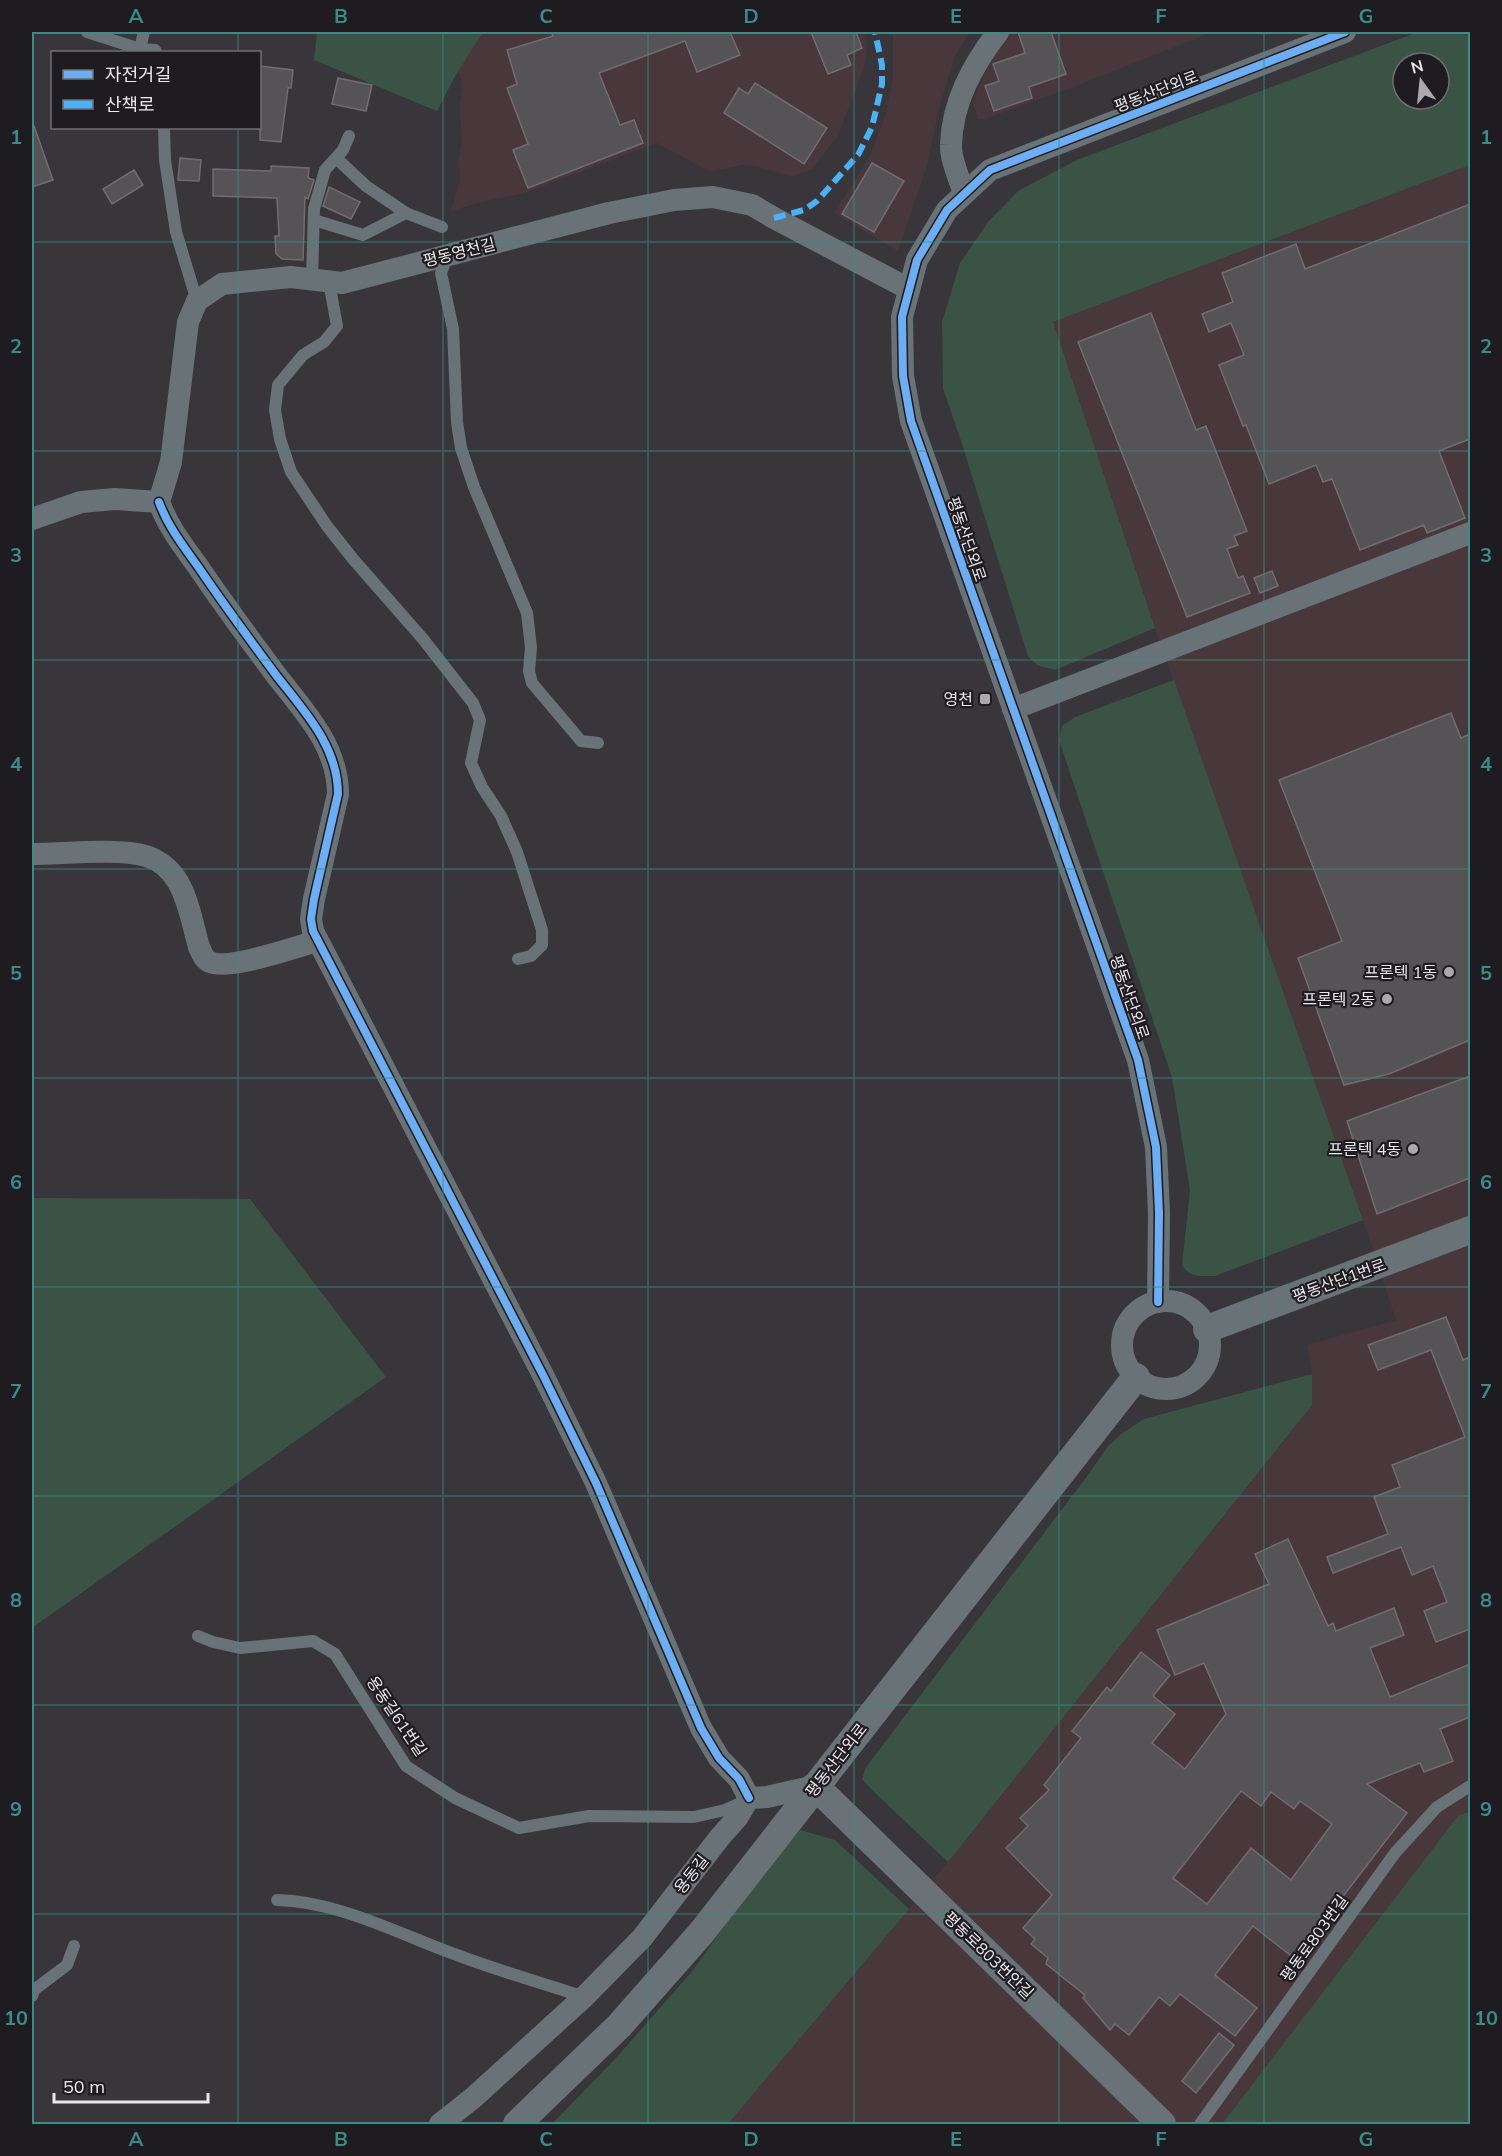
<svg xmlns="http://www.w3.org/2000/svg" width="1502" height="2156" font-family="Mulish,'Noto Sans KR',sans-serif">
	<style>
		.industrial { fill: #48373b }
		.green { fill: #3b5345; fill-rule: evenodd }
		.building { fill: #565356; stroke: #706c70; stroke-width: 1.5; fill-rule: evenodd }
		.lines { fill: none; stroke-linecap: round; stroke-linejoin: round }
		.service { stroke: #687277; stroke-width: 12 }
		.minor { stroke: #687277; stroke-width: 22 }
		.tertiary { stroke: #687277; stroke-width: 28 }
		.quiet { stroke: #4cb0f7; stroke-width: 6; stroke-dasharray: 12 6; stroke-linecap: butt }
		.cycleway-casing { stroke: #1e1c20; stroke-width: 11 }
		.cycleway { stroke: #6dadf4; stroke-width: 8 }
		.grid { fill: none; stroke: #3b8c87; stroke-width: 1.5; stroke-opacity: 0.55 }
		.poi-dot { fill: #aba8ae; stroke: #1e1c20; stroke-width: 2 }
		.labels { text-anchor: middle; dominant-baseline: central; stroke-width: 4.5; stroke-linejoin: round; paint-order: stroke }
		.street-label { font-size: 16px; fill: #e9e6ec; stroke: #1e1c20 }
		.poi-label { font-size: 16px; fill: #e9e6ec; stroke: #1e1c20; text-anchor: end }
		.neatline { fill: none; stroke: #3b8c87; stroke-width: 2 }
		.grid-label { font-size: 20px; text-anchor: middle; font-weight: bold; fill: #3b8c87 }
	</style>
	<rect width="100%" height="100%" fill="#38363b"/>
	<g class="industrial">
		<polygon points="483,32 864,32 867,57 854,95 837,137 812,169 792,177 747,164 710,172 657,143 524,193 482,202 451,211 460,180 458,162 462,138 459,107 463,81 457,73 465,56"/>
		<polygon points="893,32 970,32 955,56 940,105 926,169 898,251 834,213 870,156 886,113 893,77"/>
		<polygon points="1010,32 1213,32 1076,86 985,119 978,119 973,103 985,72"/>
		<polygon points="1470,165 1470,2124 728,2124 948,1862 1312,1405 1312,1374 1307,1345 1396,1320 1363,1220 1155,628 1053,322"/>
	</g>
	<g class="green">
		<polygon points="317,32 483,32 454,78 437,111 314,60"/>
		<path d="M 1418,32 L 1470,32 L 1470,165 L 1053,322 L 1155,628 L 1055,670 L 1037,665 L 1028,656 L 962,444 L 943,388 L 942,322 L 960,263 L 989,221 L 1018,191 L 1077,160 ZM 1403,63 L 1439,63 L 1439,99 L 1403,99 Z"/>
		<path d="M 1174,680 L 1363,1220 L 1215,1276 C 1200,1276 1190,1278 1182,1265 L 1190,1190 L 1172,1077 L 1059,740 L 1062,726 L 1075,717 Z"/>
		<polygon points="32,1198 250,1199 386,1377 32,1628"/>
		<polygon points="1312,1374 1312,1405 948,1862 874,1792 862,1779 866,1767 1085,1479 1109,1445 1121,1434 1144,1419"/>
		<polygon points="1470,1811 1470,2124 1222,2124 1458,1816"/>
		<polygon points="800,1830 835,1840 909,1909 728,2124 552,2124 616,2058 694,1969 747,1894"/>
	</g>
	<g class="building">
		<polygon points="551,32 730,32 740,55 697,72 685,41 599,73 620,125 634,120 643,143 528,188 513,150 528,144 507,88 517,84 507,50 553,36"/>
		<polygon points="811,32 856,32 862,48 847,55 851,65 828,74"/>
		<polygon points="1018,32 1051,32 1066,74 1029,87 1032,98 994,111 985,86 999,81 993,64 1025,53"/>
		<polygon points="260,66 293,70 291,88 288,88 281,142 260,140"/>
		<polygon points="338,78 372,85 366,111 332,104"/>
		<polygon points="755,83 827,128 804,164 724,113 739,88 748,94"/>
		<polygon points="32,126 34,126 53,180 32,187"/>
		<polygon points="180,158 201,160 199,181 178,180"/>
		<polygon points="872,163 904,181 874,232 842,214"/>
		<polygon points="271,166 309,168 308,178 314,180 308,199 305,197 303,260 282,259 276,254 275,236 279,236 277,198 213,196 213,169 271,171"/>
		<polygon points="134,170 143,185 112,204 103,189"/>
		<polygon points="329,187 360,202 351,219 323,206"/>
		<polygon points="1470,204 1470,439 1439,451 1465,518 1427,533 1424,525 1360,550 1332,479 1323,482 1316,465 1269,484 1246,425 1243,426 1219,365 1244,355 1231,323 1209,332 1202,314 1233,302 1222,273 1296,244 1305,269"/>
		<polygon points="1151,313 1196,430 1206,426 1247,531 1234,536 1238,545 1227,549 1238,578 1243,576 1250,593 1187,617 1078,342"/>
		<polygon points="1272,571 1278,586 1260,593 1254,578"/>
		<polygon points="1451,713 1461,738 1470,734 1470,1040 1389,1074 1344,1085 1298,958 1342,941 1279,780"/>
		<polygon points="1470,1076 1470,1178 1377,1214 1347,1121"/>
		<polygon points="1446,1317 1463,1360 1470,1357 1470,1629 1436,1642 1424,1611 1447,1602 1433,1566 1412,1575 1401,1547 1333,1573 1327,1557 1388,1534 1374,1497 1400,1487 1392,1465 1465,1437 1431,1350 1378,1370 1368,1345"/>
		<path d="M 1288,1539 L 1328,1626 L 1333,1623 L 1336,1631 L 1394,1608 L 1404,1635 L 1370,1648 L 1390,1697 L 1470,1664 L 1470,1717 L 1440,1729 L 1453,1761 L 1424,1772 L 1420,1763 L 1367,1784 L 1407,1813 L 1295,1959 L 1253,1926 L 1215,1975 L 1257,2008 L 1235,2036 L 1180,1994 L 1170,2006 L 1159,1997 L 1129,2035 L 1115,2024 L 1110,2030 L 1083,1998 L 1085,1995 L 1046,1964 L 1048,1958 L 1031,1944 L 1035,1939 L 1023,1928 L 1052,1895 L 1006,1848 L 1028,1826 L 1020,1818 L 1049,1790 L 1044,1785 L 1081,1738 L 1072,1731 L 1107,1687 L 1111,1691 L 1141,1652 L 1170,1675 L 1153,1696 L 1175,1714 L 1152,1743 L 1185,1769 L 1226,1714 L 1204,1663 L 1175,1675 L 1157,1630 L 1269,1584 L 1255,1554 ZM 1241,1791 L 1261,1806 L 1271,1792 L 1294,1809 L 1300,1801 L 1332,1824 L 1291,1880 L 1251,1848 L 1207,1904 L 1173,1878 Z"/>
		<polygon points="1219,2033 1234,2045 1196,2093 1182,2081"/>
	</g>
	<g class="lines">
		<g class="service">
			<polyline points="87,32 140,49 155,50 156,52"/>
			<polyline points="140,49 144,32"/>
			<polyline points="164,128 165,160 176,232 197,301"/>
			<polyline points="336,158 366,186 406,213 442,227"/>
			<polyline points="314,220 363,235 406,213"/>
			<polyline points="448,254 441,273 453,329 457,422 461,448 474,487 527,613 531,647 529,671 532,683 581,741 598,743"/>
			<polyline points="312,280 314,209 325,170 343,150 349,136"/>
			<polyline points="329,282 337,326 324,342 303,355 278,385 275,410 280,439 291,472 327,526 353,559 423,639 473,703 480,720 471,763 482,787 501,816 517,852 542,930 542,945 531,956 518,959"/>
			<polyline points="198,1636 213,1642 240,1648 313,1641 335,1654 406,1766 455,1798 519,1828 589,1816 694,1817 725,1810 743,1802"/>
			<path d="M 277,1900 C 338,1901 401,1935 457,1955 C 499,1971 542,1983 584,1997"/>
			<polyline points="32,1996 34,1990 67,1965 74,1946"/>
			<polyline points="1200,2124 1395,1853 1437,1807 1470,1786"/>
		</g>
		<g class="minor">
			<path d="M 964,194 C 960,180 950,158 951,145 C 952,102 973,65 998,32"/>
			<path d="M 159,502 C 168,527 184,547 199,568 C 224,605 250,640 276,675 C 304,711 338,746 338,794 L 314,899 L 311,919 L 313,931 L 544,1377 L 596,1483 L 701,1728 L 719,1758 L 739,1779 L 749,1798"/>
			<polyline points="159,502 171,462 188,322 197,301 222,284 291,277 342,283 609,213 674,200 713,197 752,205 774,218 909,289"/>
			<polyline points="32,519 81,502 115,499 159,502"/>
			<polyline points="1013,709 1470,533"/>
			<path d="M 32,854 C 62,854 118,848 146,856 C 159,860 171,870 178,882 C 189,901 193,926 199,947 C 202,953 204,960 210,962 C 228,971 295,947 317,941"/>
			<circle cx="1166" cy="1345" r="44"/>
			<polyline points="1158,1302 1159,1213 1156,1147 1138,1060 911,421 903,376 902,317 917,260 947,210 990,170 1345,32"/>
			<polyline points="440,2124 473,2098 584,1997 642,1938 720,1837 737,1818 749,1798 767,1797 815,1786"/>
		</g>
		<g class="tertiary">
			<polyline points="1207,1329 1470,1230"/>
			<polyline points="815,1786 1162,2124"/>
			<polyline points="517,2124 619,2026 702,1932 1136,1377"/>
		</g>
		<polyline class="quiet" points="774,218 804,210 817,201 858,155 872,127 882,84 882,65 875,32"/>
		<g class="cycleway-casing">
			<g id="cycleway">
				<path d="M 159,502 C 168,527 184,547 199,568 C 224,605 250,640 276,675 C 304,711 338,746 338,794 L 314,899 L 311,919 L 313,931 L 544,1377 L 596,1483 L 701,1728 L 719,1758 L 739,1779 L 749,1798"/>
				<polyline points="1158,1302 1159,1213 1156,1147 1138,1060 911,421 903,376 902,317 917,260 947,210 990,170 1345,32"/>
			</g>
		</g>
		<use href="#cycleway" class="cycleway"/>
	</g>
	<path class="grid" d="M 238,32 L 238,52M 443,32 L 443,2124M 648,32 L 648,2124M 854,32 L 854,2124M 1059,32 L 1059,2124M 1264,32 L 1264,2124M 238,128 L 238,2124M 32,242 L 1470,242M 32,451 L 1470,451M 32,660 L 1470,660M 32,869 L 1470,869M 32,1078 L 1470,1078M 32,1287 L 1470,1287M 32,1496 L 1470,1496M 32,1705 L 1470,1705M 32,1914 L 1470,1914"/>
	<g class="poi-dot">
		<rect x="979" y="693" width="12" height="12" rx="3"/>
		<circle cx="1449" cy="972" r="6"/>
		<circle cx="1387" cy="999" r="6"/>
		<circle cx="1413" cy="1149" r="6"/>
	</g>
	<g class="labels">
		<g class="street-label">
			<text transform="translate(1156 91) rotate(-21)">평동산단외로</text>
			<text transform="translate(459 252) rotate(-14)">평동영천길</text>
			<text transform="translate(967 539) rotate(71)">평동산단외로</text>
			<text transform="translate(1130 997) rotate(71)">평동산단외로</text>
			<text transform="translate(1339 1280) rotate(-20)">평동산단1번로</text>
			<text transform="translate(397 1716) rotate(56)">용동길61번길</text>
			<text transform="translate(836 1760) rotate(-52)">평동산단외로</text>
			<text transform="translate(691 1874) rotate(-52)">용동길</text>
			<text transform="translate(1314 1938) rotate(-54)">평동로803번길</text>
			<text transform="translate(989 1955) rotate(44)">평동로803번안길</text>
		</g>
		<g class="poi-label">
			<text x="973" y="699">영천</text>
			<text x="1437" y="972">프론텍 1동</text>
			<text x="1375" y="999">프론텍 2동</text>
			<text x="1401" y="1149">프론텍 4동</text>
		</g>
	</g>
	<rect width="1502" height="2156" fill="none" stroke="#1e1c20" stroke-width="66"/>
	<rect x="51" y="51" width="210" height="78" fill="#1e1c20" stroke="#6f6d72" stroke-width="1.5"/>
	<rect x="63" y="70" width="30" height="9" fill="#6dadf4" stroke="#6f6d72" stroke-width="1.5"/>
	<text x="105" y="81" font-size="18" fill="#e9e6ec">자전거길</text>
	<rect x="63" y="100" width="30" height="9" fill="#4cb0f7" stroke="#6f6d72" stroke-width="1.5"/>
	<text x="105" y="111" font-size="18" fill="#e9e6ec">산책로</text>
	<g transform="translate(1421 81) rotate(345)"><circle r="28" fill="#1e1c20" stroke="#6f6d72" stroke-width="1.5"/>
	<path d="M0-4.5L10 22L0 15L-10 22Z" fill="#aba8ae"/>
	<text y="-9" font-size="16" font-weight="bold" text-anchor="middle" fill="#e9e6ec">N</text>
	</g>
	<path d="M54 2093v9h154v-9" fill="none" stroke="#e9e6ec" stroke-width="3"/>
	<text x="63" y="2093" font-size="18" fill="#e9e6ec" stroke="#1e1c20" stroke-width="4.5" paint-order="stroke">50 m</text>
	<rect x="33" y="33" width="1436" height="2090" class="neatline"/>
	<g class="grid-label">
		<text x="136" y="23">A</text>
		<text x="341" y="23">B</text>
		<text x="546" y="23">C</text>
		<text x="751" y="23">D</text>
		<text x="956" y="23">E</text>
		<text x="1161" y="23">F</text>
		<text x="1366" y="23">G</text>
		<text x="16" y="144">1</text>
		<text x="1486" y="144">1</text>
		<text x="16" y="353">2</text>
		<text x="1486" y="353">2</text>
		<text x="16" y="562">3</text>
		<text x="1486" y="562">3</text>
		<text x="16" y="771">4</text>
		<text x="1486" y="771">4</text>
		<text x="16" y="980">5</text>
		<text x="1486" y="980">5</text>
		<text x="16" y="1189">6</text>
		<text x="1486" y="1189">6</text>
		<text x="16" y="1398">7</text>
		<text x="1486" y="1398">7</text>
		<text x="16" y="1607">8</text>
		<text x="1486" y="1607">8</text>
		<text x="16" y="1816">9</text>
		<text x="1486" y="1816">9</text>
		<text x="16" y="2025">10</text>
		<text x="1486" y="2025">10</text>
		<text x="136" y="2146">A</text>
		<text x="341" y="2146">B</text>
		<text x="546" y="2146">C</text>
		<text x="751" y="2146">D</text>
		<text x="956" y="2146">E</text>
		<text x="1161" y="2146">F</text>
		<text x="1366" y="2146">G</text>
	</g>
</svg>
